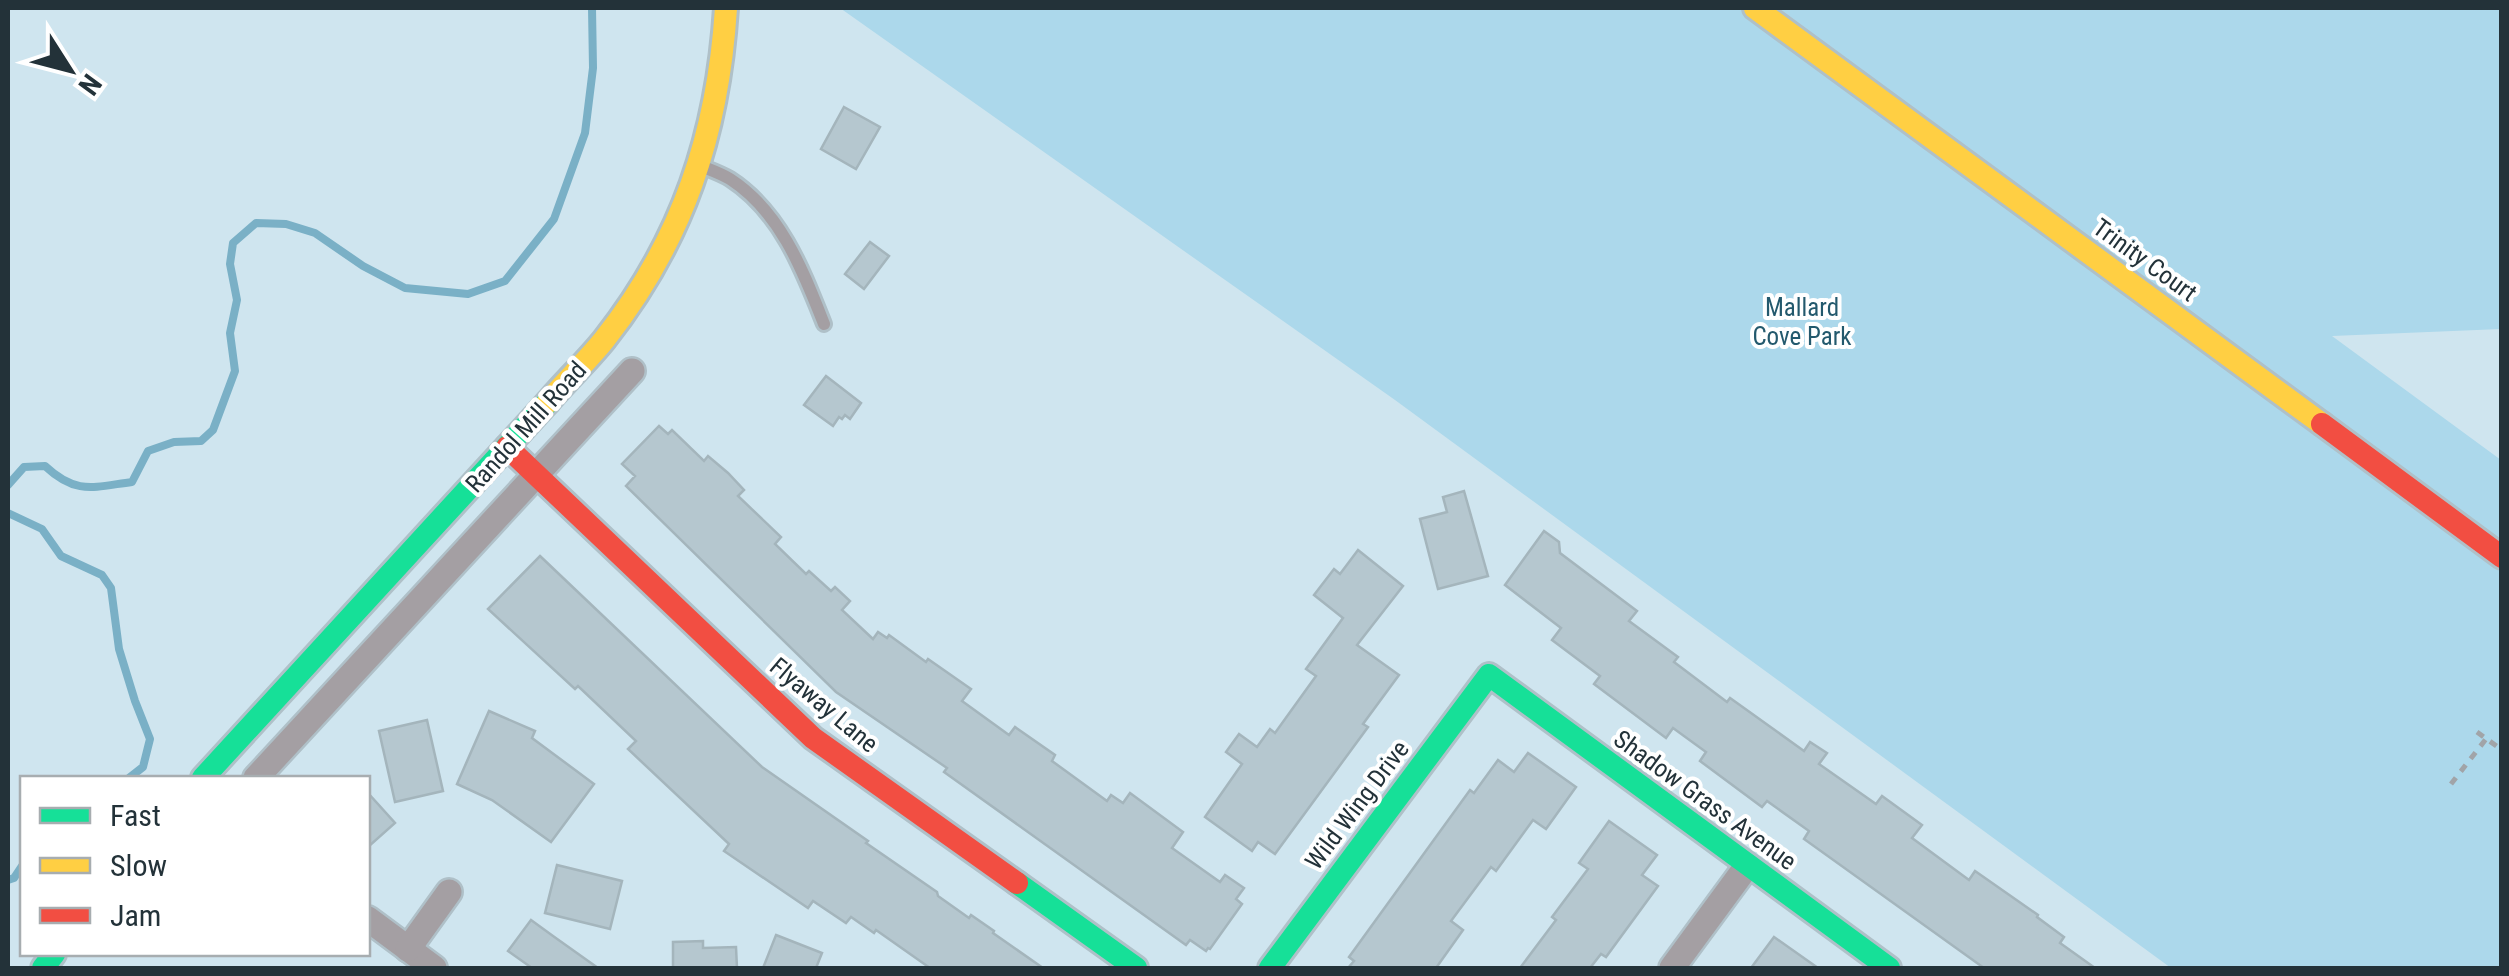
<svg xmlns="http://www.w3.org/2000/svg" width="2509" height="976" font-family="'Roboto Condensed',sans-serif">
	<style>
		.green { fill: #acd8eb }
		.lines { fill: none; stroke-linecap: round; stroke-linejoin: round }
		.stream { stroke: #7ab0c6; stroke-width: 8 }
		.building { fill: #b5c7cf; stroke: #a4b5bc; stroke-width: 2.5 }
		.lane-casing { stroke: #afc0c8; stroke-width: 18 }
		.street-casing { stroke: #afc0c8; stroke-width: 30 }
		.fast-casing { stroke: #afc0c8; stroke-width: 28 }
		.slow-casing { stroke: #afc0c8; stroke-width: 28 }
		.jam-casing { stroke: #afc0c8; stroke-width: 28 }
		.path { stroke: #a1a4a8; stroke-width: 5; stroke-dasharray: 8 8; stroke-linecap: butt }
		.lane { stroke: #a49fa3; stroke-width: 12 }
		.street { stroke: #a49fa3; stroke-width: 25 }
		.fast { stroke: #16e098; stroke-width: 22 }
		.slow { stroke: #ffcf43; stroke-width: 22 }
		.jam { stroke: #f24e42; stroke-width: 22 }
		.labels { text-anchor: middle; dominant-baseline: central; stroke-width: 8; stroke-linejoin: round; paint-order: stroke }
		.street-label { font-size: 25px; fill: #233239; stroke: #fff }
		.park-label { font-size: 25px; fill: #23596d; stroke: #fff }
	</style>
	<rect width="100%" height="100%" fill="#cfe5ef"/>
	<polygon class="green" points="840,8 2501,8 2501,329 2332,336 2501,460 2501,968 2171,968 1395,400"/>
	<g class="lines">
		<g class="stream">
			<path d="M 8,485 L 24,467 L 45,466 C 76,495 93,487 132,482 L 148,451 L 174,442 L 201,441 L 213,430 L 235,371 L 230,333 L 237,300 L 230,264 L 233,243 L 256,223 L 286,224 L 315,233 L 363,266 L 405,288 L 468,294 L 505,281 L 554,219 L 585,133 L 593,68 L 592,8"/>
			<polyline points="8,513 42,529 61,556 102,575 111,588 119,649 135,701 150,739 143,767 129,778"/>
			<polyline points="8,880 14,878 22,866"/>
		</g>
	</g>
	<g class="building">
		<polygon points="844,107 880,127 856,169 821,149"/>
		<polygon points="870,242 889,256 864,289 845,274"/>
		<polygon points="826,376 861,403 850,419 845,415 842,419 839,417 833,426 804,405"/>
		<polygon points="659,426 668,434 672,430 704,461 708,456 728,473 744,490 738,496 781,537 775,544 806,574 809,571 831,591 835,587 850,601 842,610 873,639 878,632 887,638 889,635 926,662 928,659 971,689 962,701 1009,735 1015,727 1055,755 1052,761 1107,801 1111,795 1123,803 1130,793 1183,832 1172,848 1220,882 1225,875 1244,888 1236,899 1242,904 1210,949 1208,948 1206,951 1190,940 1186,945 944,772 947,768 836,692 626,486 635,476 622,464"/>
		<polygon points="1464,491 1488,576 1438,589 1420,519 1447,512 1443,497"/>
		<polygon points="1544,531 1559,542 1560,553 1637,611 1629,621 1678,657 1674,662 1727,702 1730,698 1804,751 1810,742 1827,753 1819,764 1876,804 1882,796 1922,825 1912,838 1969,880 1975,871 2038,915 2037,917 2064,937 2060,943 2095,968 1984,968 1804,839 1809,831 1767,801 1762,807 1700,761 1706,752 1673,728 1666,738 1594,684 1600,676 1552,640 1561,628 1505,585"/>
		<polygon points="1358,550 1403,586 1357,645 1399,675 1363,724 1368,727 1275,854 1258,842 1252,851 1205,817 1242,764 1226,752 1239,734 1257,747 1270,729 1275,733 1316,676 1306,669 1343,618 1314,595 1334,569 1340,574"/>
		<polygon points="540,556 762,767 868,841 866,843 937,892 938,896 969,918 971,915 994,931 993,933 1043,968 930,968 876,930 874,933 851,917 846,923 813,901 808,908 724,851 729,844 628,749 636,741 578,686 575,689 488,609"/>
		<polygon points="489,711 535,731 532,738 594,784 551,842 492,800 457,784"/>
		<polygon points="427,720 443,791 395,802 379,731"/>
		<polygon points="1528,753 1576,787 1546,829 1533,820 1496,871 1491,867 1451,921 1463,930 1436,968 1348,968 1354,961 1349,957 1470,790 1474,793 1498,760 1514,772"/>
		<polygon points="368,793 395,823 368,847"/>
		<polygon points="1609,821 1657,855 1642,875 1658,886 1606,957 1601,954 1590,968 1520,968 1556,920 1552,917 1588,869 1579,863"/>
		<polygon points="557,865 622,881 610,929 545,913"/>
		<polygon points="531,920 553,936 598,968 532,968 508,951"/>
		<polygon points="776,935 822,953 816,968 763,968"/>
		<polygon points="1774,937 1818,968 1751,968"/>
		<polygon points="703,941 703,948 736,947 737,968 673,968 673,942"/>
	</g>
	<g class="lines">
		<g class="lane-casing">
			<path id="lane" d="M 701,166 C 711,170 722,174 730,179 C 781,212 803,271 824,324"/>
		</g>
		<g class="street-casing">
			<g id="street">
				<polyline points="256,778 632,371"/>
				<polyline points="368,919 434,968"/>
				<polyline points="408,949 449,892"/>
				<polyline points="1672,968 1747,866"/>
			</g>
		</g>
		<g class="fast-casing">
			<g id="fast">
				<polyline points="203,778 548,402"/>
				<polyline points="1017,883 1136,968"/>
				<polyline points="43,968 54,954"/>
				<polyline points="1270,968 1489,675 1889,968"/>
			</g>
		</g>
		<g class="slow-casing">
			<g id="slow">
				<polyline points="1755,8 2322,424"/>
				<path d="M 548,402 C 566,381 587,361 604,340 C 683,240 718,134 726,8"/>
			</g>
		</g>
		<g class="jam-casing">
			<g id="jam">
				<polyline points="2322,424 2502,557"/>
				<polyline points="507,447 813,738 1017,883"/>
			</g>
		</g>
		<g class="path">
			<polyline points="2477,732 2502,750"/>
			<polyline points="2451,784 2486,739"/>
		</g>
		<use href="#lane" class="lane"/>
		<use href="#street" class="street"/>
		<use href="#fast" class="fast"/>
		<use href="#slow" class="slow"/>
		<use href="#jam" class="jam"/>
	</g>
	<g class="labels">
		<g class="street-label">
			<text transform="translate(2145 260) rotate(36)">Trinity Court</text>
			<text transform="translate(526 427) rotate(-48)">Randol Mill Road</text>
			<text transform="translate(824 705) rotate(40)">Flyaway Lane</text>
			<text transform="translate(1705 800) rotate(36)">Shadow Grass Avenue</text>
			<text transform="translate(1357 805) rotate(-53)">Wild Wing Drive</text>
		</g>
		<g class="park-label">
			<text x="1802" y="307">Mallard<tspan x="1802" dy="29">Cove Park</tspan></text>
		</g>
	</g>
	<rect width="2509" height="976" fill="none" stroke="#233239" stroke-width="20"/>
	<rect x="20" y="776" width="350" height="180" fill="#ffffff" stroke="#a7adb0" stroke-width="2.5"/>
	<rect x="40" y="808" width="50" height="15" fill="#16e098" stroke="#a7adb0" stroke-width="2.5"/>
	<text x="110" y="826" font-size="30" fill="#233239">Fast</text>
	<rect x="40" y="858" width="50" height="15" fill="#ffcf43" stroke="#a7adb0" stroke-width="2.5"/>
	<text x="110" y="876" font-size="30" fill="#233239">Slow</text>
	<rect x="40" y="908" width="50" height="15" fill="#f24e42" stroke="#a7adb0" stroke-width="2.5"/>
	<text x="110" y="926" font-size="30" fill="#233239">Jam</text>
	<g transform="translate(70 70) rotate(126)" stroke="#ffffff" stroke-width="8" paint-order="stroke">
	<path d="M0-8L18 38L0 25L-18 38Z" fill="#233239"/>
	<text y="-15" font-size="28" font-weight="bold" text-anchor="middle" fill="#233239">N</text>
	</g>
</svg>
